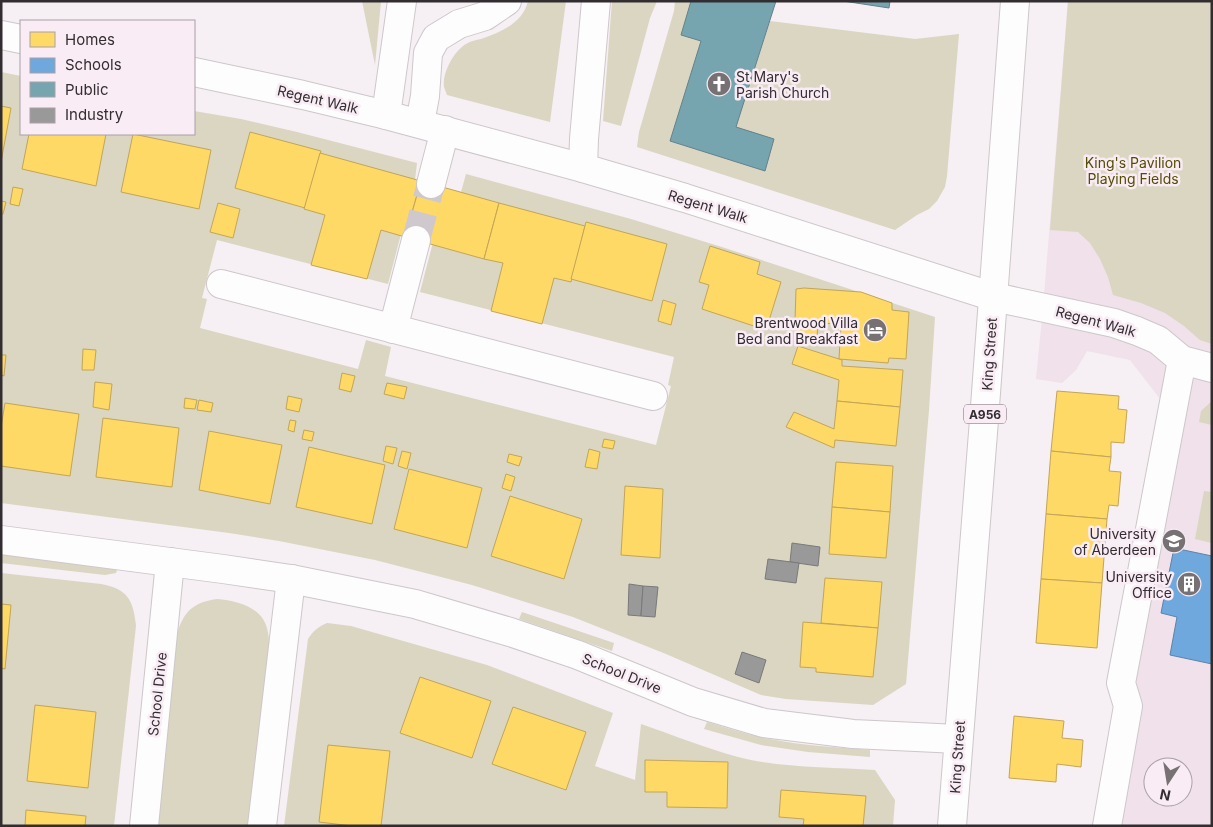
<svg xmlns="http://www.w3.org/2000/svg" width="1213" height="827" font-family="Inter,sans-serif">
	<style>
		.built { fill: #f0e1ea; fill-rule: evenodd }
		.green { fill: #dad6c2; fill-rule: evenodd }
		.homes { fill: #ffd966; stroke: #c2a556 }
		.schools { fill: #6fa8dc; stroke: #5d83a8 }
		.public { fill: #76a5af; stroke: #628189 }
		.industry { fill: #999; stroke: #7a797a }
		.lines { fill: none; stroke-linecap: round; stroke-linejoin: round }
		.minor-tunnel { stroke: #cfc8cc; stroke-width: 28; stroke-dasharray: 28 14; stroke-linecap: butt }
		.minor-casing { stroke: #cdc7ca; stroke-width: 30 }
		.major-casing { stroke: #cdc7ca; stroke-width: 30 }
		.minor { stroke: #fefdfd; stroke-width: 28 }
		.major { stroke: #fefdfd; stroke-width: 28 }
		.labels { text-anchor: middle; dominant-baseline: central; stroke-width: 5; stroke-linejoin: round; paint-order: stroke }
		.shield { fill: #f9ecf4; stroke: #6e666b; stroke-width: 1 }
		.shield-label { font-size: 12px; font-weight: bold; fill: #322d30 }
		.poi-label { font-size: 14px; fill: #322d30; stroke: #f9ecf4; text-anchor: end }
		.street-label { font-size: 14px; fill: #322d30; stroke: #f9ecf4 }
		.park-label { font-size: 14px; fill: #534d00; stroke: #f9ecf4 }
	</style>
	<rect width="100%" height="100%" fill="#f6eff3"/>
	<path class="built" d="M 1068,1 L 1212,1 L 1212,826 L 1097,826 L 1161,400 L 1130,360 L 1087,351 L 1076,370 L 1062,383 L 1036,379 L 1043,308 ZM 1153,767 L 1183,767 L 1183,797 L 1153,797 Z"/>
	<g class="green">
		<polygon points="362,1 381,1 375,65"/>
		<path d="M 528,1 L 566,1 L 550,122 L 447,95 C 446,92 445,90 444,87 C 442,73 454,51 466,44 C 471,41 476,40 481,39 C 501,32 523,23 528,1 Z"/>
		<polygon points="612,1 657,1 650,18 621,126 603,121"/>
		<polygon points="675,1 691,1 681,35 701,41 670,141 764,171 736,127 770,21 915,39 959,34 947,176 945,187 937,201 929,209 917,215 895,230 637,147 639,132 674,11"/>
		<polygon points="1068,1 1212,1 1212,344 1200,340 1184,326 1165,313 1141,303 1113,295 1108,277 1100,259 1090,243 1078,232 1050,230"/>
		<path d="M 1,72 L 21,76 L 21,134 L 194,134 L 194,111 L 241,119 L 297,132 L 417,163 L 415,180 L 388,284 L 217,240 L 202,298 L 207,299 L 200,328 L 358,369 L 366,340 L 391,347 L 385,376 L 656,445 L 671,386 L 668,385 L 674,357 L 420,292 L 447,189 L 461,192 L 466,174 L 631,219 L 725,248 L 935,317 L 929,410 L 906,684 L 873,705 L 786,699 L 761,695 L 666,654 L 573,617 L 472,585 L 375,560 L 279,541 L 229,533 L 1,503 ZM 218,203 L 240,210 L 233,238 L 210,231 ZM 664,300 L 676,304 L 671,325 L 658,321 Z"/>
		<polygon points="1212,401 1212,425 1199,422 1201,411"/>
		<polygon points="1204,491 1212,492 1212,543 1195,539"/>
		<polygon points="1,553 106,565 117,570 116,573 105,575 1,563"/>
		<path d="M 1,573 L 101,584 C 128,589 133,600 136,626 L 114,826 L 1,826 Z"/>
		<path d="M 217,599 C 239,601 265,608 268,633 C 269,637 269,641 269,645 L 248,826 L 156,826 L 176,636 C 184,612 191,603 217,599 Z"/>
		<polygon points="522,612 614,643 612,651 519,619"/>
		<path d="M 327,623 L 351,626 L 487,665 L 613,713 L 595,766 L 635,780 L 641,724 C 673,735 705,748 738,757 C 780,768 831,767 875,770 L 895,800 L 893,826 L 284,826 L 308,639 C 313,631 318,627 327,623 Z"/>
		<path d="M 707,722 C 728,728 748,735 770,739 C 803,746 837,747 870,750 L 870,757 L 808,752 L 761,745 L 704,729 Z"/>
	</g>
	<g class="homes">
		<polygon points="1,106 11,108 1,162"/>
		<polygon points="250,132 321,151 305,208 235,188"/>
		<polygon points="29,134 106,134 96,186 22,169"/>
		<polygon points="133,134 211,150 199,209 121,192"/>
		<polygon points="320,153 421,181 405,237 381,230 367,279 311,265 325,215 304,209"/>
		<polygon points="421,181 499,203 484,259 405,237"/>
		<polygon points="13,187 23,189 19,206 10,204"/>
		<polygon points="1,201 6,202 3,214 1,214"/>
		<polygon points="218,203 240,209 233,238 210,232"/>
		<polygon points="499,203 585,226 571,282 554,278 542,324 491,311 503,263 484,259"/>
		<polygon points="586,222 667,244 652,301 571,279"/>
		<polygon points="710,246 760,262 757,274 781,282 766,330 702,309 709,285 699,282"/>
		<polygon points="804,288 861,292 892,303 892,310 909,312 906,359 889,358 888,363 839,359 841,324 818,323 817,337 797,335 797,321 795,321 796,289"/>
		<polygon points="663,300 676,304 671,325 658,321"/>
		<polygon points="798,346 842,360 842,366 903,370 900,407 837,401 839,380 792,364"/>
		<polygon points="83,349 96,350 94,370 82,370"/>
		<polygon points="1,355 6,355 4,376 1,375"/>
		<polygon points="342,373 355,376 351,392 339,389"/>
		<polygon points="95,382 112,384 109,410 93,407"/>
		<polygon points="387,383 407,387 404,399 384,394"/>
		<polygon points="1057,391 1119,396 1118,409 1127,410 1124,443 1111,442 1111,457 1051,451"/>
		<polygon points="288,396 302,399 299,412 286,409"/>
		<polygon points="185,398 197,400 195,409 184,408"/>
		<polygon points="199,400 213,403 211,412 197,410"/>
		<polygon points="837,401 900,407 896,446 835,440 834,448 786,427 794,412 834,429"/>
		<polygon points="5,403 79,414 70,476 1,466 1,427"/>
		<polygon points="103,418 179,428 172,487 96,477"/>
		<polygon points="290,420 296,421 294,432 288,430"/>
		<polygon points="304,430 314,432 312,441 302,439"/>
		<polygon points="209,431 282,445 270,504 199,490"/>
		<polygon points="604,439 615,441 613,449 602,447"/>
		<polygon points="386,446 397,448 393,464 383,461"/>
		<polygon points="309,447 385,465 372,524 296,507"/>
		<polygon points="589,449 600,452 597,469 585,467"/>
		<polygon points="402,451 411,453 407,469 398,466"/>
		<polygon points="1051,451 1111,457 1109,471 1121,472 1118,506 1109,505 1107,519 1046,514"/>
		<polygon points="509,454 522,457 519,466 507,462"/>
		<polygon points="836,462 893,466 890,512 832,507"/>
		<polygon points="409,469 482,488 467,548 394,529"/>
		<polygon points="506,474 515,477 511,491 502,488"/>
		<polygon points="625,486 663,489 660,558 621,555"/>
		<polygon points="510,496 582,519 564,579 491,556"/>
		<polygon points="832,507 890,512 886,558 829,554"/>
		<polygon points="1046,514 1107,519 1102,583 1041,579"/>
		<polygon points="825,578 882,582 878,628 821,623"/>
		<polygon points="1041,579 1102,583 1097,648 1036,643"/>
		<polygon points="1,604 11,605 5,669 1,668"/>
		<polygon points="803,622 878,628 873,677 816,672 816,668 800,667"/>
		<polygon points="420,677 491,701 472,758 400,733"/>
		<polygon points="35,705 96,712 88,788 27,781"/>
		<polygon points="513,707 586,732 566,790 492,764"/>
		<polygon points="1014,716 1064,721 1062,738 1083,740 1081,767 1057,764 1056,782 1009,778"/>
		<polygon points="328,745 390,751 381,826 352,826 319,822"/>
		<polygon points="645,760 728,762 727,808 667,807 667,792 645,792"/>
		<polygon points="781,790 866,796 863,826 803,826 804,819 779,817"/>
		<polygon points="26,810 86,816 85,826 25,826"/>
	</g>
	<polygon class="schools" points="1174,548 1212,556 1212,664 1170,655 1177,617 1161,613"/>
	<g class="public">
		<polygon points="691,1 776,1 736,127 774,139 765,171 670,141 701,41 681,35"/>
		<polygon points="843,1 890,1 889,8"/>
	</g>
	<g class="industry">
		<polygon points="792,543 820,547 818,566 790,562"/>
		<polygon points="768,559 799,563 796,583 765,579"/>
		<polygon points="629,584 643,586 641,616 628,615"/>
		<polygon points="643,586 658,587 655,617 641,616"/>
		<polygon points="742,652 766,660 759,683 735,674"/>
	</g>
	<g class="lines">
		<polyline class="minor-tunnel" points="416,240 431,184"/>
		<g class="minor-casing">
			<g id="minor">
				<polyline points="1,35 21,39"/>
				<polyline points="194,72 303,95 386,115 583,168 685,198 994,297 1114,323 1137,331 1158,340 1182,360 1212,368"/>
				<polyline points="386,115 402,1"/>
				<polyline points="420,123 425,96 428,53 436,38 459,24 485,16 507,1"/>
				<polyline points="583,168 584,139 596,1"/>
				<polyline points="431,184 445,130"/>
				<polyline points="221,284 653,396"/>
				<polyline points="393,329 416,240"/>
				<polyline points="1,540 223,569 291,579 415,604 510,632 578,655 693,702 764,723 853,734 958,739"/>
				<polyline points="144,826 170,562"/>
				<polyline points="262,826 291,579"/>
				<polyline points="1107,826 1128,706 1121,683 1182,360"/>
			</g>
		</g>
		<g class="major-casing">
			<path id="major" d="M 952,826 C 962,690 974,555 984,420 C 995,280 1004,141 1015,1"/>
		</g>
		<use href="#minor" class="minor"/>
		<use href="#major" class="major"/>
	</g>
	<defs>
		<g id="church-disc" transform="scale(1.25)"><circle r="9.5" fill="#777174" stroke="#f9ecf4"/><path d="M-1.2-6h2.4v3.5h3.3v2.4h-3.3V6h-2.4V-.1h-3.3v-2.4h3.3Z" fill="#fff"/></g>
		<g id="hotel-disc" transform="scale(1.25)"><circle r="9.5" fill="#777174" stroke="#f9ecf4"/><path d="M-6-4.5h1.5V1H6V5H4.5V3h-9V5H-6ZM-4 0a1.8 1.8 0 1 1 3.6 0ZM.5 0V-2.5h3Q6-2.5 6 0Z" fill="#fff"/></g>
		<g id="university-disc" transform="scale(1.25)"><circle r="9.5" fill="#777174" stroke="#f9ecf4"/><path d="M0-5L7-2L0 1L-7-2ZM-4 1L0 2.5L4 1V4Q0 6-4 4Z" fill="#fff"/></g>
		<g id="building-disc" transform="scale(1.25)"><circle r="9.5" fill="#777174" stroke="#f9ecf4"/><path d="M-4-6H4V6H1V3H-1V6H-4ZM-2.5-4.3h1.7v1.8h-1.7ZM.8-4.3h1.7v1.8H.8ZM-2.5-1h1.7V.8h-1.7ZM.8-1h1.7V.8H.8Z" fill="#fff"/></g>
	</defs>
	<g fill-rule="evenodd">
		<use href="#church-disc" x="719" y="84"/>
		<use href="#hotel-disc" x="875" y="330"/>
		<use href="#university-disc" x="1174" y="541"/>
		<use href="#building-disc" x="1189" y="584"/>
	</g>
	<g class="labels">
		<rect class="shield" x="964" y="404.5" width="42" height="19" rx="4"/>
		<g class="shield-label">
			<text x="985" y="414">A956</text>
		</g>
		<g class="poi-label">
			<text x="736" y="76" text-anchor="start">St Mary's<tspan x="736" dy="16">Parish Church</tspan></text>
			<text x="858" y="322">Brentwood Villa<tspan x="858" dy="16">Bed and Breakfast</tspan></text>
			<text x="1156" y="533">University<tspan x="1156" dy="16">of Aberdeen</tspan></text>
			<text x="1172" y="576">University<tspan x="1172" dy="16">Office</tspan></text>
		</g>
		<g class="street-label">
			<text transform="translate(318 99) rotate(13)">Regent Walk</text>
			<text transform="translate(708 206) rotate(17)">Regent Walk</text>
			<text transform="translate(1096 321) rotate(15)">Regent Walk</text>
			<text transform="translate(989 354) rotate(-86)">King Street</text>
			<text transform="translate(622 673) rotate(22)">School Drive</text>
			<text transform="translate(157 694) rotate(-84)">School Drive</text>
			<text transform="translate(957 757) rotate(-86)">King Street</text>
		</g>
		<g class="park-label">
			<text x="1133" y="162">King's Pavilion<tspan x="1133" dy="16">Playing Fields</tspan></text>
		</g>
	</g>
	<rect width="1213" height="827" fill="none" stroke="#322d30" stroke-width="5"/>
	<rect x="20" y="20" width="175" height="115" fill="#f9ecf4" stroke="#a9a0a6"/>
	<rect x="30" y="32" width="25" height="15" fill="#ffd966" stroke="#a9a0a6"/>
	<text x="65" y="45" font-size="15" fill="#322d30">Homes</text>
	<rect x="30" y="58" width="25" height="15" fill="#6fa8dc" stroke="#a9a0a6"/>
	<text x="65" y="70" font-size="15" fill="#322d30">Schools</text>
	<rect x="30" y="82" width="25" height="15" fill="#76a5af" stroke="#a9a0a6"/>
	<text x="65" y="95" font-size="15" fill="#322d30">Public</text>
	<rect x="30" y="108" width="25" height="15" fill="#999999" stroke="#a9a0a6"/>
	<text x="65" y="120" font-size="15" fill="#322d30">Industry</text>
	<g transform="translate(1168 782) rotate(192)"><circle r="24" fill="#f9ecf4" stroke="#a9a0a6"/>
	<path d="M0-4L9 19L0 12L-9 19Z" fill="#777174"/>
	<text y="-8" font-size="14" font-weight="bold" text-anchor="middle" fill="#322d30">N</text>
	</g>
</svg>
